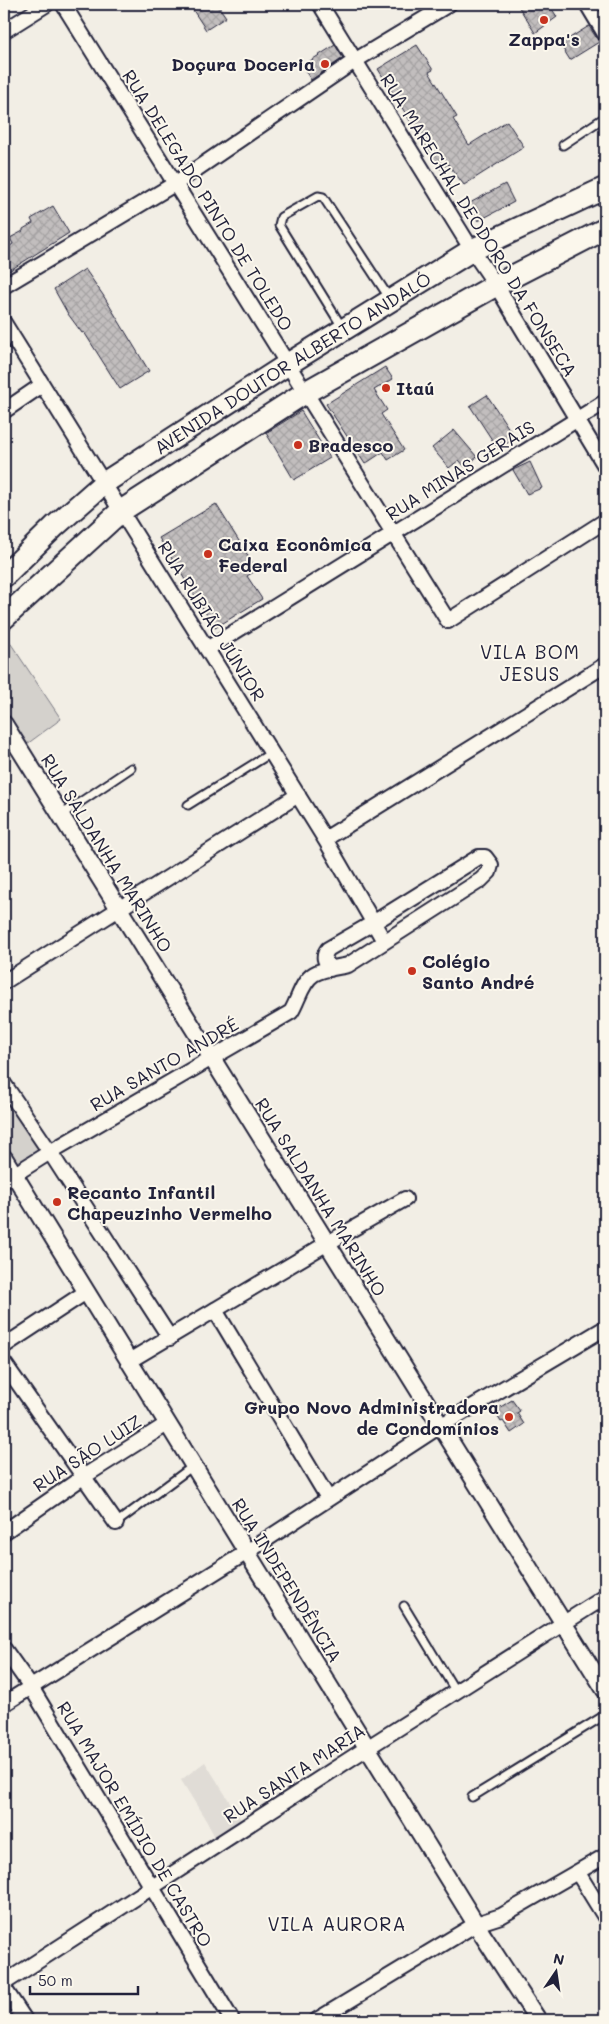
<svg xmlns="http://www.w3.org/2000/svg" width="609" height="2024" font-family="Mali,sans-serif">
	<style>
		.built { fill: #e0dcd6 }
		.green { fill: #d4d1cc; stroke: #7b7a84 }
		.building { fill: url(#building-cross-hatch); stroke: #22223b }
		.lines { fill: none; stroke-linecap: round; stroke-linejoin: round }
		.service-casing { stroke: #22223b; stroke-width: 11 }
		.minor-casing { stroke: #22223b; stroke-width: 18 }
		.tertiary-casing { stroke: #22223b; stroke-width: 20 }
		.primary-casing { stroke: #22223b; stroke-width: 25 }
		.service { stroke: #fbf7ec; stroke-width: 7 }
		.minor { stroke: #fbf7ec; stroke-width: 14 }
		.tertiary { stroke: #fbf7ec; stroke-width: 16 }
		.primary { stroke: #fbf7ec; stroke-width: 21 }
		.poi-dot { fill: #c8321e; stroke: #fbf7ec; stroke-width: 2 }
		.labels { text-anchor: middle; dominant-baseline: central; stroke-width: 4; stroke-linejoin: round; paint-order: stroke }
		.poi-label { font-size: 18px; font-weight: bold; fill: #22223b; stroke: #fbf7ec; text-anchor: start }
		.street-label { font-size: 18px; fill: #22223b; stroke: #fbf7ec }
		.neighbourhood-label { font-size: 19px; letter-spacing: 1px; fill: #22223b; stroke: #fbf7ec }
	</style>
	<defs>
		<pattern id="building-cross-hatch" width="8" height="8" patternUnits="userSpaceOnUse" patternTransform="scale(1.25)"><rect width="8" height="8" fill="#c2bebe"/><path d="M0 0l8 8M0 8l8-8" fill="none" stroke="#a6a3a4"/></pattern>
	</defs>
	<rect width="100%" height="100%" fill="#f2eee5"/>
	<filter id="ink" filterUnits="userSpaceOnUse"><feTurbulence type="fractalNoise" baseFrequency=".02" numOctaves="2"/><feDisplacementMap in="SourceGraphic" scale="10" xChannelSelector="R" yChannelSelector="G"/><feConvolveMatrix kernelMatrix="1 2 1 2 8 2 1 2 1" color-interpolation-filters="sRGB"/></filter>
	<g filter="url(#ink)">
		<polygon class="built" points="205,1762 241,1820 215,1837 207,1822 181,1780"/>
		<g class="green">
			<polygon points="7,638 61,719 23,747 4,715 4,641"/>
			<polygon points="4,1089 46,1153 18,1173 4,1150"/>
		</g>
		<g class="building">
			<polygon points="189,4 217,4 226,17 206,30"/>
			<polygon points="517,4 549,4 557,17 535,33"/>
			<polygon points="589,26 599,42 570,60 560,44"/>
			<polygon points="335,45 343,58 311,80 302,66"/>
			<polygon points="417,45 433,70 429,72 457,117 453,119 469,145 507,121 524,147 464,185 448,164 440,169 378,69"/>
			<polygon points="505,184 514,202 478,221 468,204"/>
			<polygon points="53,206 69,233 4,274 4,250 13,244 10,238 23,231 23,229 33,223 31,219"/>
			<polygon points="85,269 103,295 149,371 120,389 84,332 82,333 68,314 54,289"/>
			<polygon points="385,367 393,379 374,390 387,410 381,414 404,450 388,460 383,452 365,464 326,404"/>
			<polygon points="487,395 515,438 498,449 470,406"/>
			<polygon points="301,411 330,458 294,480 266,433"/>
			<polygon points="454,430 477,457 465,467 459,460 449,468 432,448"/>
			<polygon points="530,462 542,488 527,494 513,470"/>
			<polygon points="216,504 257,570 247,576 262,599 215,628 159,538"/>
			<polygon points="512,1400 520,1411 517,1413 524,1424 511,1433 503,1421 501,1422 494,1411"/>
		</g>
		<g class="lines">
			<g class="service-casing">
				<g id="service">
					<polyline points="563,145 605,117"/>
					<polyline points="342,327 279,225 281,217 318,196 323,197 390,299"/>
					<polyline points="188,805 271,753"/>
					<polyline points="61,815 131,768"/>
					<polyline points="116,1523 193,1466"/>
					<polyline points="404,1606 456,1692"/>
					<polyline points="472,1797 605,1715"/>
				</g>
			</g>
			<g class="minor-casing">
				<g id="minor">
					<polyline points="63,4 448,621 605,521"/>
					<polyline points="320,4 472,250 496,285 605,466"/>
					<polyline points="587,4 605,34"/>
					<polyline points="4,31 47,4"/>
					<polyline points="4,286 176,183 356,60 449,4"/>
					<polyline points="4,323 325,839 384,941"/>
					<polyline points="4,411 42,385"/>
					<polyline points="207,649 605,402"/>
					<polyline points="325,839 605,665"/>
					<polyline points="4,982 298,795"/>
					<polyline points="4,1084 50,1152 170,1338"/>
					<path d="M 4,1181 L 50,1152 L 291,1012 C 298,1001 302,981 314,974 C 324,968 337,968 348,965 L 481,880 L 489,872 L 491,865 L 485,857 L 479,857 L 373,923 L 328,949 C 322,957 325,961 330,969"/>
					<polyline points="215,1310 328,1498"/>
					<polyline points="4,1346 86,1292"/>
					<polyline points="129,1361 326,1244 405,1199"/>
					<polyline points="4,1363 116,1523"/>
					<polyline points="4,1532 83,1477 167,1424"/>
					<polyline points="4,1649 31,1687 232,2020"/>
					<polyline points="4,1704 247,1552 440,1426 605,1328"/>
					<polyline points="578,1873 605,1917"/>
					<polyline points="4,1983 367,1748 605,1597"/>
					<polyline points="4,1988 25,2020"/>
					<polyline points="317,2020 476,1924 501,1916 605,1856"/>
				</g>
			</g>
			<g class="tertiary-casing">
				<g id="tertiary">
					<polyline points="4,724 605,1690"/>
					<polyline points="4,1158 482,1934 538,2020"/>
				</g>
			</g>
			<g class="primary-casing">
				<g id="primary">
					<path id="s1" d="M 4,576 L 55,526 L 104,483 L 288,364 L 472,250 L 605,188"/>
					<polyline points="4,618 121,511 306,392 496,285 605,229"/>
				</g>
			</g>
			<use href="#service" class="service"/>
			<use href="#minor" class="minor"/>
			<use href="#tertiary" class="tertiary"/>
			<use href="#primary" class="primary"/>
		</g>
	</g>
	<g class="poi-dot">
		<circle cx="544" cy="20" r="5"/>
		<circle cx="325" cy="64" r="5"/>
		<circle cx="386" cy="388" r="5"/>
		<circle cx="298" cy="445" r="5"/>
		<circle cx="208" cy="554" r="5"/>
		<circle cx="412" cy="971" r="5"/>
		<circle cx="57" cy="1202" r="5"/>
		<circle cx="509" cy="1417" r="5"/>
	</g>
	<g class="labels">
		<g class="poi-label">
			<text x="544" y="39" text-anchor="middle">Zappa's</text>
			<text x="315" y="64" text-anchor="end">Doçura Doceria</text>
			<text x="396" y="388">Itaú</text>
			<text x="308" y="445">Bradesco</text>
			<text x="218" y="544">Caixa Econômica<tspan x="218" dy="21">Federal</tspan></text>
			<text x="422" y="961">Colégio<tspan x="422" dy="21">Santo André</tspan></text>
			<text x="67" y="1192">Recanto Infantil<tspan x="67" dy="21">Chapeuzinho Vermelho</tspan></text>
			<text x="499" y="1407" text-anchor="end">Grupo Novo Administradora<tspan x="499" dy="21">de Condomínios</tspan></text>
		</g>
		<g class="street-label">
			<text transform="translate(208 200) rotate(58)">RUA DELEGADO PINTO DE TOLEDO</text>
			<text transform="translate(479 225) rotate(58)">RUA MARECHAL DEODORO DA FONSECA</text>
			<text stroke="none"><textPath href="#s1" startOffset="360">AVENIDA DOUTOR ALBERTO ANDALÓ</textPath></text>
			<text transform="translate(460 470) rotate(-32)">RUA MINAS GERAIS</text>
			<text transform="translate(212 621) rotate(58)">RUA RUBIÃO JÚNIOR</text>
			<text transform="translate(107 853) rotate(58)">RUA SALDANHA MARINHO</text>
			<text transform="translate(164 1064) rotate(-30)">RUA SANTO ANDRÉ</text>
			<text transform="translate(321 1197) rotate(58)">RUA SALDANHA MARINHO</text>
			<text transform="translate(87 1453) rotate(-33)">RUA SÃO LUIZ</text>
			<text transform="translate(287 1580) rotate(58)">RUA INDEPENDÊNCIA</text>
			<text transform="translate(294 1773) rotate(-33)">RUA SANTA MARIA</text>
			<text transform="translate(135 1824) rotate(59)">RUA MAJOR EMÍDIO DE CASTRO</text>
		</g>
		<g class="neighbourhood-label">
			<text x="530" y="651">VILA BOM<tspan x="530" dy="22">JESUS</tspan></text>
			<text x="337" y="1923">VILA AURORA</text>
		</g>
	</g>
	<rect width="609" height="2024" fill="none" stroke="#fbf7ec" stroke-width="20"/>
	<rect x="10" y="10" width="589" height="2004" fill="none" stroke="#22223b" stroke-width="2" filter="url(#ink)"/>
	<g transform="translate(556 1972) rotate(13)" stroke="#fbf7ec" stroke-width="4" paint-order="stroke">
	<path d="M0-4L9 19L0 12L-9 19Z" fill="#22223b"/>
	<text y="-8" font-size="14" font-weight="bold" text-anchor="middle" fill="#22223b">N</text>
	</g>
	<path d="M30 1986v8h108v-8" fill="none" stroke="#22223b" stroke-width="2.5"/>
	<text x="38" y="1986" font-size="15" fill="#22223b" stroke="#fbf7ec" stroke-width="4" paint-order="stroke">50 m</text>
</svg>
